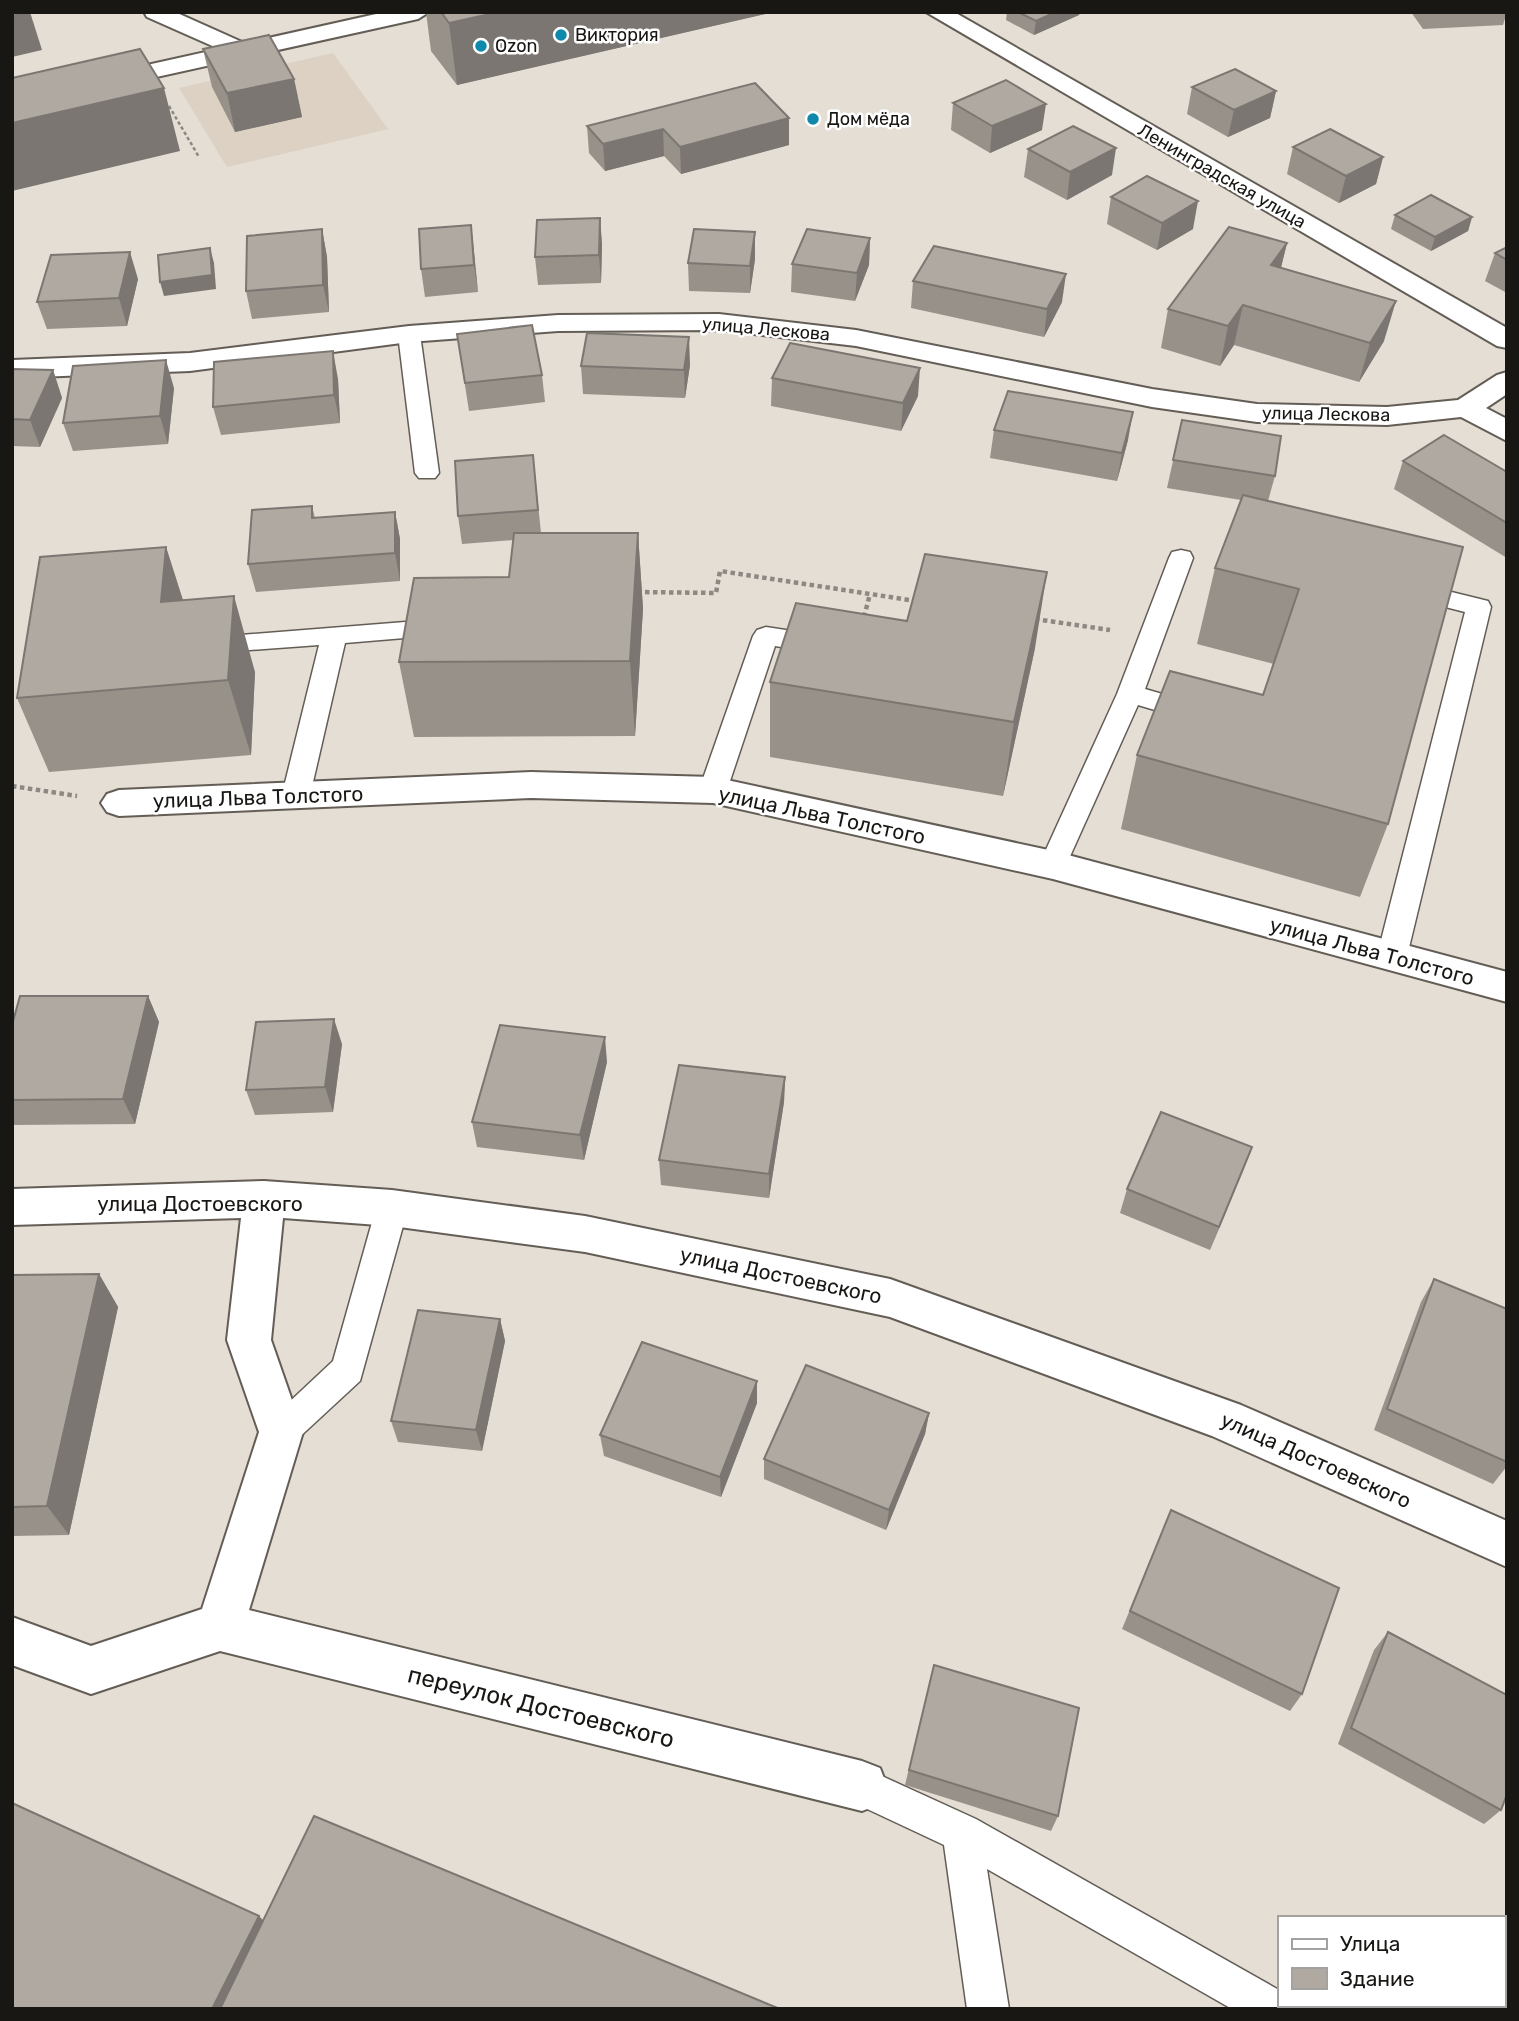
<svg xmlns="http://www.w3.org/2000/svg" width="1519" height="2021" font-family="Rubik,sans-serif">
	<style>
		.built { fill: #dcd1c2 }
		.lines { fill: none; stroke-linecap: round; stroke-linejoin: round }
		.service-casing { stroke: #635d56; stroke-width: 3 }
		.minor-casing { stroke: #635d56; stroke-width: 4 }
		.tertiary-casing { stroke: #635d56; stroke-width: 4 }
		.path-far1 { stroke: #8d8882; stroke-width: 2.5; stroke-dasharray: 3.5 2.5; stroke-linecap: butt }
		.path { stroke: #8d8882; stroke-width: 4.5; stroke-dasharray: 4.5 3.5; stroke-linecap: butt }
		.service { fill: #fff; fill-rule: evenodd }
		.minor { fill: #fff; fill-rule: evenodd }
		.tertiary { fill: #fff; fill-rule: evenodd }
		.wall { fill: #97918a }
		.shaded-wall { fill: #7b7671 }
		.building { fill: #b0a9a1; stroke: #7b7671; stroke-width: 2 }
		.poi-dot { fill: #0e89ac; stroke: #fff; stroke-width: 2.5 }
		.labels { text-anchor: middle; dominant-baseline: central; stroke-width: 5; stroke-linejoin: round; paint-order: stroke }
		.far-poi-label { font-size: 18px; fill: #191714; stroke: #fff; text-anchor: start }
		.far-street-label { font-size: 18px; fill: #191714; stroke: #fff }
		.street-label { font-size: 21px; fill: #191714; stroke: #fff }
		.near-street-label { font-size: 24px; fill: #191714; stroke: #fff }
	</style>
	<rect width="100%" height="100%" fill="#e4ded5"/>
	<polygon class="built" points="333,53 388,129 227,167 179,88"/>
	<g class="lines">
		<g class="service-casing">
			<g id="service">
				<polygon points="409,327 420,334 439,473 435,478 419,478 415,473 398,334"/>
				<polygon points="1181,550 1190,552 1193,558 1145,689 1204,706 1208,713 1204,720 1195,722 1138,705 1063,872 1053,876 1043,872 1039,865 1117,694 1169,558 1172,552"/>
				<polygon points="1411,582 1488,601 1491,607 1407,956 1402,964 1392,967 1382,964 1377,956 1465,612 1402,596 1399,590 1402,584"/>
				<polygon points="443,619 452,622 456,628 452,634 345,643 310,795 306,802 296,805 286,802 282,795 319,645 237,651 228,648 224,642 228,636"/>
				<polygon points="766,627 825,636 834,639 838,645 834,651 825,654 775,646 727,790 723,797 713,800 703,797 699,790 753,636 757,630"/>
				<polygon points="392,1194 403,1198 408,1208 360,1381 293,1443 281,1448 269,1443 264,1432 269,1421 333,1361 376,1208 381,1198"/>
				<polygon points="862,1767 976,1819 1279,1990 1279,2005 1292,2005 1294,2009 1232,2009 987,1869 1009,2009 967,2009 944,1845 848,1800 843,1786 848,1772"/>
			</g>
		</g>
		<g class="minor-casing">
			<g id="minor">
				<polygon points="144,12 175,12 251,46 255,51 251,56 235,56 147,17"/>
				<polygon points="926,12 954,12 1507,328 1507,348 1497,346"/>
				<polygon points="719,314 856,330 1152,389 1257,404 1387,407 1458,400 1497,375 1507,372 1507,394 1486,408 1507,419 1507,441 1461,417 1387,425 1257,422 1152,407 856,346 719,330 558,331 409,342 190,371 12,378 12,360 190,353 409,326 558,315"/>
				<polygon points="531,772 713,777 1053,851 1507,972 1507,1002 1053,879 713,803 531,798 119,816 107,812 101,803 107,794 119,790"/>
				<polygon points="264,1181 392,1190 585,1216 890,1279 1241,1405 1507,1521 1507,1567 1212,1436 890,1317 585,1252 392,1226 283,1218 271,1340 303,1432 249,1610 862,1761 880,1768 887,1786 880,1804 862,1811 220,1651 91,1694 12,1665 12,1617 91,1646 202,1609 259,1432 227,1340 241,1218 12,1225 12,1189"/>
			</g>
		</g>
		<g class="tertiary-casing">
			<polygon id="tertiary" points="385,12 429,12 418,19 12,109 12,95"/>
		</g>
		<polyline class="path-far1" points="169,106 199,157"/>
		<g class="path">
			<polyline points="637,592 716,593 720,571 916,601"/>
			<polyline points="864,617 870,594"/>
			<polyline points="1035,619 1110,630"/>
			<polyline points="12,786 77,796"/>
		</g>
		<use href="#service" class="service"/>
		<use href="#minor" class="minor"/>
		<use href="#tertiary" class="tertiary"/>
	</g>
	<g class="wall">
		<polygon points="426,12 774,12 457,85 431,51"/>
		<polygon points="1007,12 1080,12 1079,15 1034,35 1006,20"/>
		<polygon points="1411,12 1507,12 1503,25 1423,29"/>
		<polygon points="203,49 294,79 302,117 235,132 212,87"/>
		<polygon points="1192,87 1276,91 1270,118 1228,137 1187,114"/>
		<polygon points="953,103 1042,130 990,153 951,130"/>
		<polygon points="789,118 789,145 681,174 664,156 605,171 589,153 587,126"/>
		<polygon points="1293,147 1383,157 1376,184 1339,203 1287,174"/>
		<polygon points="1028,149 1112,175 1067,200 1024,177"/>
		<polygon points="1111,197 1193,229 1157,250 1107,224"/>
		<polygon points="1395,215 1472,217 1468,231 1431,251 1391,229"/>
		<polygon points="600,218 602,245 601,283 538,285 535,257"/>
		<polygon points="471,225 478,292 425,297 421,269"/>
		<polygon points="322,229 327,257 329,312 252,319 246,291"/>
		<polygon points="870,238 869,265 855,301 791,292 792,264"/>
		<polygon points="1287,243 1281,268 1384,341 1359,382 1234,345 1220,366 1161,348 1168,309"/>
		<polygon points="1507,247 1507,293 1485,281 1495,253"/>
		<polygon points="755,259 750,293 689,291 688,263"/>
		<polygon points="138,279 127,326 47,329 37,302"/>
		<polygon points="913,281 1062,302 1044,337 911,308"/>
		<polygon points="457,334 542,375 545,402 469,411"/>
		<polygon points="690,365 685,398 583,394 581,366"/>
		<polygon points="12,369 53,370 62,398 40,447 12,446"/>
		<polygon points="772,378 918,396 901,431 771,406"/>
		<polygon points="338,379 340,423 221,435 213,407"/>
		<polygon points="174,388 168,444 73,451 63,423"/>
		<polygon points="1182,420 1275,476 1268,501 1388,824 1360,897 1121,829 1137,755 1263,695 1274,664 1197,644 1215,568 1241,500 1167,488"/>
		<polygon points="994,430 1128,440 1117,481 990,458"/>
		<polygon points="533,455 541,533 638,533 643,609 635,736 414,737 399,662 509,577 514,540 462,544 458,516"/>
		<polygon points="1403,461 1507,472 1507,558 1394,489"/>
		<polygon points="312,506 315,518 395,512 400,539 400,581 256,592 248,564"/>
		<polygon points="166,547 183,600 255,672 251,755 49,772 17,698"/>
		<polygon points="1035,648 1003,796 770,757 770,682"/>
		<polygon points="148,996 159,1022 135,1124 12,1125 12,1025"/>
		<polygon points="342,1044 333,1112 255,1115 246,1090"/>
		<polygon points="607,1062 584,1160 477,1147 472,1122"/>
		<polygon points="785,1077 784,1102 769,1198 661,1185 659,1160"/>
		<polygon points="1252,1147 1210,1250 1120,1213 1127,1189"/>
		<polygon points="99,1274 118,1307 69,1535 12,1536 12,1275"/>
		<polygon points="1434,1279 1507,1309 1507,1466 1493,1484 1374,1430 1421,1302"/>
		<polygon points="500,1319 505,1341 482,1451 398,1442 391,1421"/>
		<polygon points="757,1381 757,1403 721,1497 604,1456 600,1435"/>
		<polygon points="929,1413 925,1434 886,1530 764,1479 764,1459"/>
		<polygon points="1171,1510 1302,1694 1290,1711 1122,1629"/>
		<polygon points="1388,1632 1501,1810 1484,1824 1338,1744 1374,1650"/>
		<polygon points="934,1665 1058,1816 1051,1831 905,1785"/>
	</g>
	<g class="shaded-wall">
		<polygon points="30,12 42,50 12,57 12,16"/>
		<polygon points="499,12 774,12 457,85 449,23"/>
		<polygon points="1056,12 1080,12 1079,15 1034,35 1036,21"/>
		<polygon points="294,79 302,117 235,132 227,93"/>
		<polygon points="164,88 180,151 12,191 12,123"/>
		<polygon points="1276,91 1270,118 1228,137 1234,110"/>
		<polygon points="1046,104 1042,130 990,153 992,126"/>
		<polygon points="789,118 789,145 681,174 680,147"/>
		<polygon points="663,129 664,156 605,171 603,144"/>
		<polygon points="1116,148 1112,175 1067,200 1070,172"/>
		<polygon points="1383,157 1376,184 1339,203 1346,176"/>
		<polygon points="1198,201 1193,229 1157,250 1162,223"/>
		<polygon points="1472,217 1468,231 1431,251 1435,237"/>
		<polygon points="600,218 602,245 601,283 599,255"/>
		<polygon points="471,225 474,252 478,292 474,265"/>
		<polygon points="322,229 327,257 329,312 323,285"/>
		<polygon points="755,232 755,259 750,293 750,266"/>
		<polygon points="870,238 869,265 855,301 857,273"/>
		<polygon points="1287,243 1277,283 1271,265"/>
		<polygon points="210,248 214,263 216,289 164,296 160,282"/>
		<polygon points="130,252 138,279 127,326 119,298"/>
		<polygon points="1066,274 1062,302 1044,337 1047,309"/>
		<polygon points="1396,301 1384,341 1359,382 1370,343"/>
		<polygon points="1243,305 1234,345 1220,366 1228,326"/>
		<polygon points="689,337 690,365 685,398 684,370"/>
		<polygon points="333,351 338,379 340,423 334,395"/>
		<polygon points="166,360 174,388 168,444 160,416"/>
		<polygon points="920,368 918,396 901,431 903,403"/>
		<polygon points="53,370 62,398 40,447 30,420"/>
		<polygon points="1133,412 1128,440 1117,481 1122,453"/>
		<polygon points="395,512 400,539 400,581 395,553"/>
		<polygon points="638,533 643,609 635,736 630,661"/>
		<polygon points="166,547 190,623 161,602"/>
		<polygon points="1047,572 1035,648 1003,796 1014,722"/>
		<polygon points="234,596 255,672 251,755 228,680"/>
		<polygon points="148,996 159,1022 135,1124 123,1099"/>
		<polygon points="334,1019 342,1044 333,1112 325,1087"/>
		<polygon points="605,1037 607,1062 584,1160 580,1135"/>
		<polygon points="785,1077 784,1102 769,1198 769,1174"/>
		<polygon points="1252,1147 1243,1171 1210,1250 1219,1227"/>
		<polygon points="99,1274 118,1307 69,1535 47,1506"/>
		<polygon points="500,1319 505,1341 482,1451 476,1430"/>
		<polygon points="757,1381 757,1403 721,1497 720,1477"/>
		<polygon points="929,1413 925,1434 886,1530 889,1510"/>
		<polygon points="259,1916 287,1945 255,2009 212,2009"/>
	</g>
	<g class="building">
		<polygon points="12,12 29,12 12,16"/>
		<polygon points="441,12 499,12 449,23"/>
		<polygon points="1018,12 1056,12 1036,21"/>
		<polygon points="269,35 294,79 227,93 203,49"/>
		<polygon points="140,49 164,88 12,123 12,78"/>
		<polygon points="1235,69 1276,91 1234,110 1192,87"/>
		<polygon points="1006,80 1046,104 992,126 953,103"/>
		<polygon points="755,83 789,118 680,147 663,129 603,144 587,126"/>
		<polygon points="1073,126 1116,148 1070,172 1028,149"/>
		<polygon points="1330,129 1383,157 1346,176 1293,147"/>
		<polygon points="1147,176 1198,201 1162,223 1111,197"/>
		<polygon points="1431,195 1472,217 1435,237 1395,215"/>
		<polygon points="600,218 599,255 535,257 537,220"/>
		<polygon points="471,225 474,265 421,269 419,229"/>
		<polygon points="1229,227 1287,243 1271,265 1396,301 1370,343 1243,305 1228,326 1168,309"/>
		<polygon points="322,229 323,285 246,291 247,236"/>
		<polygon points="694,229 755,232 750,266 688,263"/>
		<polygon points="807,229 870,238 857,273 792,264"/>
		<polygon points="934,246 1066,274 1047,309 913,281"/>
		<polygon points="1507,247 1507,260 1495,253"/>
		<polygon points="210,248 212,275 160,282 158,255"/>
		<polygon points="130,252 119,298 37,302 51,255"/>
		<polygon points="532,325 542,375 465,383 457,334"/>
		<polygon points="587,333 689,337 684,370 581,366"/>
		<polygon points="790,343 920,368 903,403 772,378"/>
		<polygon points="333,351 334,395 213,407 214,362"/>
		<polygon points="166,360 160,416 63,423 73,366"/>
		<polygon points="12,369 53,370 30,420 12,419"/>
		<polygon points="1008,391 1133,412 1122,453 994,430"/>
		<polygon points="1182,420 1281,436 1275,476 1173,460"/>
		<polygon points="1444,435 1507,472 1507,523 1403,461"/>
		<polygon points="533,455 538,510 458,516 455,461"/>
		<polygon points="1243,495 1463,547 1388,824 1137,755 1170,671 1263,695 1299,589 1215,568"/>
		<polygon points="312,506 312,518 395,512 395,553 248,564 252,510"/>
		<polygon points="514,533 638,533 630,661 399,662 414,578 509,577"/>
		<polygon points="166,547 161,602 234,596 228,680 17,698 40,557"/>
		<polygon points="925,554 1047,572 1014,722 770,682 796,603 907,621"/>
		<polygon points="20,996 148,996 123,1099 12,1100 12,1025"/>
		<polygon points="334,1019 325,1087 246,1090 256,1022"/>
		<polygon points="500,1025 605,1037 580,1135 472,1122"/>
		<polygon points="679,1065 785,1077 769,1174 659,1160"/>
		<polygon points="1161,1112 1252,1147 1219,1227 1127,1189"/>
		<polygon points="99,1274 47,1506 12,1507 12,1275"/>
		<polygon points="1434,1279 1507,1309 1507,1462 1387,1409"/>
		<polygon points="418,1310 500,1319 476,1430 391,1421"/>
		<polygon points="642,1342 757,1381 720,1477 600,1435"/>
		<polygon points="806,1365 929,1413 889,1510 764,1459"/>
		<polygon points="1171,1510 1339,1588 1302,1694 1130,1611"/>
		<polygon points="1388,1632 1507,1695 1507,1794 1501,1810 1351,1728"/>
		<polygon points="934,1665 1079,1708 1058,1816 909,1770"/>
		<polygon points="12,1803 259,1916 212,2009 12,2009"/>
		<polygon points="314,1816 780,2009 220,2009"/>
	</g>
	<g class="poi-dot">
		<circle cx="561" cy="35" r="7"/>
		<circle cx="481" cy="46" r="7"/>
		<circle cx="813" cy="119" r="7"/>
	</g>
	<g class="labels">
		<g class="far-poi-label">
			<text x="575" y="35">Виктория</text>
			<text x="495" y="46">Ozon</text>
			<text x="827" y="119">Дом мёда</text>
		</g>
		<g class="far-street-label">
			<text transform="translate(1222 176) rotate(30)">Ленинградская улица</text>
			<text transform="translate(766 329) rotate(5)">улица Лескова</text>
			<text transform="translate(1326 414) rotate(1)">улица Лескова</text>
		</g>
		<g class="street-label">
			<text transform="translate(258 797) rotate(-2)">улица Льва Толстого</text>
			<text transform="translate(822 815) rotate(12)">улица Льва Толстого</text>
			<text transform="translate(1372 951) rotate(15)">улица Льва Толстого</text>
			<text x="200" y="1203">улица Достоевского</text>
			<text transform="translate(781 1275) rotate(12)">улица Достоевского</text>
			<text transform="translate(1316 1460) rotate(24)">улица Достоевского</text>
		</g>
		<g class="near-street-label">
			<text transform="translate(541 1707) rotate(14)">переулок Достоевского</text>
		</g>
	</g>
	<rect width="1519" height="2021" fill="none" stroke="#191714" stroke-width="28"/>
	<rect x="1278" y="1916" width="228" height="91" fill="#ffffff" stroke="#a3a2a1" stroke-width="2"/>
	<rect x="1292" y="1939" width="35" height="10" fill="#ffffff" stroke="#a3a2a1" stroke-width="2"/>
	<text x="1340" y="1951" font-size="21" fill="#191714">Улица</text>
	<rect x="1292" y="1968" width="35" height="21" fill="#b0a9a1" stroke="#a3a2a1" stroke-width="2"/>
	<text x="1340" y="1986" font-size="21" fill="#191714">Здание</text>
</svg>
